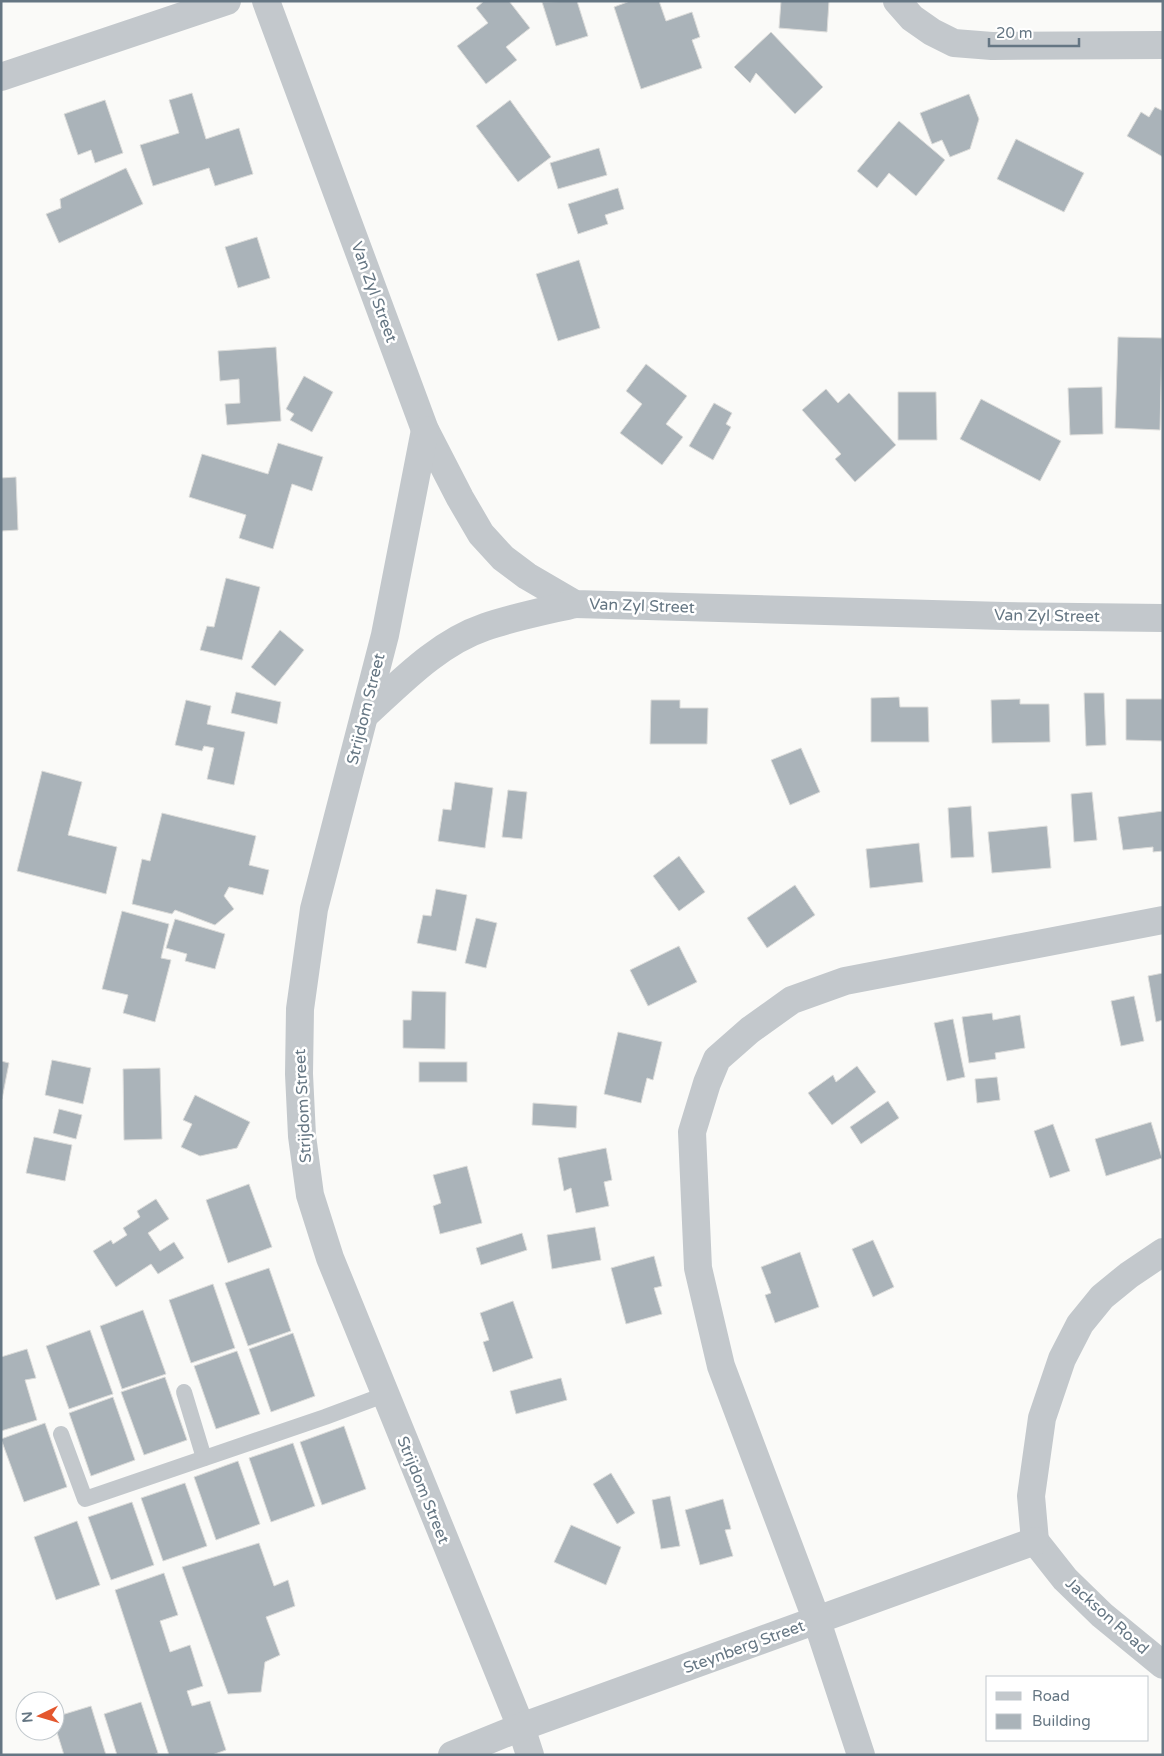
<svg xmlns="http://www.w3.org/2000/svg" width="1164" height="1756" font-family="'Varela Round',sans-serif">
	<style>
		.building { fill: #aab3b9; stroke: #dcdcda }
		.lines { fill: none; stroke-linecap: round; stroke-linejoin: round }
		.lane { stroke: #c3c8cc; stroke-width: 16 }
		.street { stroke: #c3c8cc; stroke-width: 28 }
		.labels { text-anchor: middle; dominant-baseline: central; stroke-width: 5; stroke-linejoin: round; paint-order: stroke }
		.street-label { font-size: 16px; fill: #657683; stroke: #fff }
	</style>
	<rect width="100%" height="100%" fill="#fafaf8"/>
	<g class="building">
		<polygon points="484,1 509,1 530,28 506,47 517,60 486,84 457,46 488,23 476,8"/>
		<polygon points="577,1 588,36 556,46 542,2"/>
		<polygon points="630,1 659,1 666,21 692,12 700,37 692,40 702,68 641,89 614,7"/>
		<polygon points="781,1 829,1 827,32 779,28"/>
		<polygon points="771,32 823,87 795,114 756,73 750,83 734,67"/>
		<polygon points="192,93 206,139 239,128 253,174 215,186 209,168 153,186 140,145 179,133 169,100"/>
		<polygon points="969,94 979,119 970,149 950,157 942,140 932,144 920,113"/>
		<polygon points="105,100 123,153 95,163 91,150 78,155 64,114"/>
		<polygon points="510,100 551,157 518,182 476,126"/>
		<polygon points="1155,107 1163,111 1163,157 1127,136 1141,112 1149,117"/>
		<polygon points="899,121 945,160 916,196 889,173 877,188 857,171"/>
		<polygon points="1016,139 1084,173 1064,212 997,179"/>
		<polygon points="599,148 607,175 558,189 550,163"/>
		<polygon points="126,168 143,204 59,243 46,214 61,208 60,199"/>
		<polygon points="618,188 624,209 605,215 608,224 578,234 568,204"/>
		<polygon points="257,237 270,278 238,288 225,247"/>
		<polygon points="579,260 600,328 558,341 536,274"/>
		<polygon points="1118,337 1162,338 1160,430 1115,428"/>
		<polygon points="276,347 281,421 227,425 225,404 240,403 239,379 220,381 218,351"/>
		<polygon points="646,364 687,396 666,424 683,437 662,465 620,433 642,404 626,391"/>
		<polygon points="304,376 333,392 312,432 290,420 294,414 286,409"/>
		<polygon points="1102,387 1103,434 1070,435 1068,388"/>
		<polygon points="826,389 838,403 849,393 896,445 855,482 835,459 841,454 802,410"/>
		<polygon points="898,392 936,392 937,440 898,440"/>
		<polygon points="981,399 1061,441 1040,481 960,439"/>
		<polygon points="714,403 732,413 726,424 731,427 713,460 689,446"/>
		<polygon points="278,443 323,457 312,491 292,484 273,549 239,538 246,515 189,497 202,454 268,474"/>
		<polygon points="16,477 18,530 1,531 1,478"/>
		<polygon points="226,578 260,587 242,660 200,650 207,626 214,627"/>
		<polygon points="280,630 304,650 275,686 251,667"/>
		<polygon points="236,692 281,702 277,724 231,713"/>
		<polygon points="1084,693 1104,693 1106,745 1086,746"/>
		<polygon points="899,697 900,707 928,707 929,742 871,742 871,698"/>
		<polygon points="1020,699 1020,704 1049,704 1050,742 992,743 991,700"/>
		<polygon points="1126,699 1163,699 1163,741 1126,740"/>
		<polygon points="186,700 211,706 207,724 245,732 234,785 207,779 214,748 204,746 202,751 175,745"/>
		<polygon points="651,700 680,700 680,708 708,708 707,744 650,744"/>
		<polygon points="801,748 820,792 790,805 771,760"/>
		<polygon points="42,771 82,782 68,835 117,847 106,894 17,871"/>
		<polygon points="455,782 493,788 485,848 438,841 443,809 451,810"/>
		<polygon points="508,790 527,792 522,839 502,837"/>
		<polygon points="1092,792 1097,840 1074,842 1071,794"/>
		<polygon points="971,806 974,857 951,858 948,808"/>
		<polygon points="1163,811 1163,851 1153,852 1153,847 1123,850 1118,817"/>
		<polygon points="162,813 256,836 249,865 269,870 263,895 229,887 224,896 234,909 215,925 175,910 172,914 132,904 142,859 150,861"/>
		<polygon points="1047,826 1051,868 992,873 988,832"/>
		<polygon points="919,843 923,882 870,888 866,849"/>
		<polygon points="679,856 705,892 679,911 653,876"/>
		<polygon points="795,885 815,915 767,948 747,918"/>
		<polygon points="436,889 467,895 456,951 417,943 423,915 431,916"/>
		<polygon points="122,911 169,924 161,958 171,960 155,1022 123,1013 128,995 102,989"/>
		<polygon points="476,918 497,923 486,968 465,963"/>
		<polygon points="175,919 225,934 215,969 185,961 187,954 166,948"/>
		<polygon points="679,946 697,982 648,1006 630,970"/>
		<polygon points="1163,973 1163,1020 1156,1022 1148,976"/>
		<polygon points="412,991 446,992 445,1049 403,1048 403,1020 411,1020"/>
		<polygon points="1134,996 1144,1041 1121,1046 1111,1001"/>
		<polygon points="992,1013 993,1020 1020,1015 1025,1048 995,1053 996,1059 969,1063 962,1017"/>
		<polygon points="953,1019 965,1077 947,1081 934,1023"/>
		<polygon points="618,1032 662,1042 653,1080 647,1078 641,1103 604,1094"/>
		<polygon points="52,1060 91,1068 83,1104 45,1095"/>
		<polygon points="1,1061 9,1063 2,1099 1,1098"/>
		<rect x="419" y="1062" width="48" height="20"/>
		<polygon points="857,1066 876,1092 832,1125 808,1093 833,1075 836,1082"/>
		<polygon points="160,1068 162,1139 124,1140 123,1069"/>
		<polygon points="997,1077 1000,1100 977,1103 975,1079"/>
		<polygon points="195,1095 250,1122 237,1148 200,1156 181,1147 192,1124 183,1120"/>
		<polygon points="888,1101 899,1118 861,1144 850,1127"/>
		<polygon points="533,1103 577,1106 576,1128 532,1125"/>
		<polygon points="59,1109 82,1115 76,1139 53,1133"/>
		<polygon points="1151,1122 1162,1158 1106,1176 1095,1139"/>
		<polygon points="1053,1124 1070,1171 1050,1178 1034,1131"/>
		<polygon points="34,1137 72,1145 65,1181 26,1173"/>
		<polygon points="606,1148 612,1180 604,1182 609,1206 576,1213 571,1188 564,1191 558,1158"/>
		<polygon points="467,1166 482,1223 440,1234 433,1206 441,1203 433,1175"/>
		<polygon points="249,1184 272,1247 228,1263 206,1200"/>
		<polygon points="156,1199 169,1219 148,1233 160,1251 174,1242 184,1258 158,1274 151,1264 116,1287 93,1251 111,1240 113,1244 127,1235 123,1228 140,1217 137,1211"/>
		<polygon points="595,1227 601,1260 552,1269 547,1235"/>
		<polygon points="522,1233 527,1250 481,1265 476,1248"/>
		<polygon points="873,1240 894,1287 873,1297 852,1249"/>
		<polygon points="800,1252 819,1307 775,1323 765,1295 771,1293 761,1267"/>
		<polygon points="654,1256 662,1286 654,1288 662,1314 626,1324 611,1268"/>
		<polygon points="269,1268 291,1331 248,1346 225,1283"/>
		<polygon points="213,1284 235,1348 191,1363 169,1300"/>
		<polygon points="513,1301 533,1358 493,1372 483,1342 489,1340 480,1313"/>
		<polygon points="143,1310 166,1374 122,1389 100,1326"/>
		<polygon points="90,1330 113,1394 69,1409 46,1346"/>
		<polygon points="293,1333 315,1396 271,1412 249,1349"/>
		<polygon points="27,1349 36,1378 25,1380 37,1420 1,1431 1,1357"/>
		<polygon points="237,1351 260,1414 216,1429 194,1366"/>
		<polygon points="165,1377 187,1440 144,1455 121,1392"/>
		<polygon points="561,1378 567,1400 516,1414 510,1391"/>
		<polygon points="113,1397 135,1460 91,1476 69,1413"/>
		<polygon points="45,1423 67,1487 24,1502 1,1439"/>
		<polygon points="344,1426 366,1489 322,1505 300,1442"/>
		<polygon points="293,1443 315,1506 271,1522 249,1458"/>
		<polygon points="238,1461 260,1524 216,1540 194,1477"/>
		<polygon points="611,1473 635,1513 617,1524 593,1484"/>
		<polygon points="185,1483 207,1546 163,1561 141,1498"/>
		<polygon points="670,1496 680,1546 661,1549 652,1500"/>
		<polygon points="723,1499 731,1529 725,1530 733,1556 700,1565 685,1510"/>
		<polygon points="132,1502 154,1565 111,1580 88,1517"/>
		<polygon points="77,1521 100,1585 56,1600 34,1537"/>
		<polygon points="571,1525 621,1547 606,1585 554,1562"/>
		<polygon points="259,1543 274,1586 288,1580 295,1606 266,1617 280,1655 265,1662 261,1692 228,1694 182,1567"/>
		<polygon points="164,1573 178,1615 160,1621 170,1652 190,1645 203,1686 187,1691 192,1706 210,1701 226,1750 212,1755 169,1755 115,1590"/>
		<polygon points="141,1702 158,1753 153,1755 117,1755 104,1714"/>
		<polygon points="91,1706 106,1755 64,1755 55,1726 55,1717"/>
	</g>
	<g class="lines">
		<g class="lane">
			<polyline points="184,1392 204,1458"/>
			<polyline points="61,1434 85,1499 325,1417 384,1395"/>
		</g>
		<g class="street">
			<polyline points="266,1 425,430 460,498 481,534 503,558 527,576 575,604 1004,616 1163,618"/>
			<polyline points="897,1 912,18 932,32 954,43 992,46 1163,45"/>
			<polyline points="1,77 227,1"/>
			<polyline points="425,430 385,635 314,909 300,1009 299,1074 302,1136 310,1195 330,1258 521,1727 530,1755"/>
			<path d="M 365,715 C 401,682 438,643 485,627 C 514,617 545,611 575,604"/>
			<polyline points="1035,1541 1031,1496 1042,1418 1062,1359 1080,1324 1102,1297 1129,1275 1163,1252"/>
			<polyline points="1035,1541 1065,1579 1102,1615 1163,1665"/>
			<polyline points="452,1755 521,1727 1035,1541"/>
			<polyline points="861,1755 817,1621 721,1366 698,1268 692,1132 707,1083 717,1059 750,1030 792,1000 845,981 1163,920"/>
		</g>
	</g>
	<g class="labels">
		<g class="street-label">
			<text transform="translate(374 292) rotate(70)">Van Zyl Street</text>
			<text transform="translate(642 606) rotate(2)">Van Zyl Street</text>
			<text transform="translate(1047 616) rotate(1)">Van Zyl Street</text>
			<text transform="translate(366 709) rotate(-76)">Strijdom Street</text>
			<text transform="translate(303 1106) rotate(-93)">Strijdom Street</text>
			<text transform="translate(423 1490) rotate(68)">Strijdom Street</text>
			<text transform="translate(1107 1616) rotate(42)">Jackson Road</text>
			<text transform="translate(744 1647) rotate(-20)">Steynberg Street</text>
		</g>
	</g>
	<rect width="1164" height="1756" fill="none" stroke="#657683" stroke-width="5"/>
	<rect x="986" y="1676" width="162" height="65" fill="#ffffff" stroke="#c1c8cd"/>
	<rect x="996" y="1692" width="25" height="8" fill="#c3c8cc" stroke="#c1c8cd"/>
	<text x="1032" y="1701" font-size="15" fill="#657683">Road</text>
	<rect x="996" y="1714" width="25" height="15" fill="#aab3b9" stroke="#c1c8cd"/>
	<text x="1032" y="1726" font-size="15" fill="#657683">Building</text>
	<g transform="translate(40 1716) rotate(265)"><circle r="24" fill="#ffffff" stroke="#c1c8cd"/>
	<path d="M0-4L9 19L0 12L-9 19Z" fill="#e4572e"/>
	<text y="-8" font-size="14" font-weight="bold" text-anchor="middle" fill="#657683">N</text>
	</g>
	<path d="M989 38v8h90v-8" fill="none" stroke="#657683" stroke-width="2.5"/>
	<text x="996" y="38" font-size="15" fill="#657683" stroke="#ffffff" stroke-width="4" paint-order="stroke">20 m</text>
</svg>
